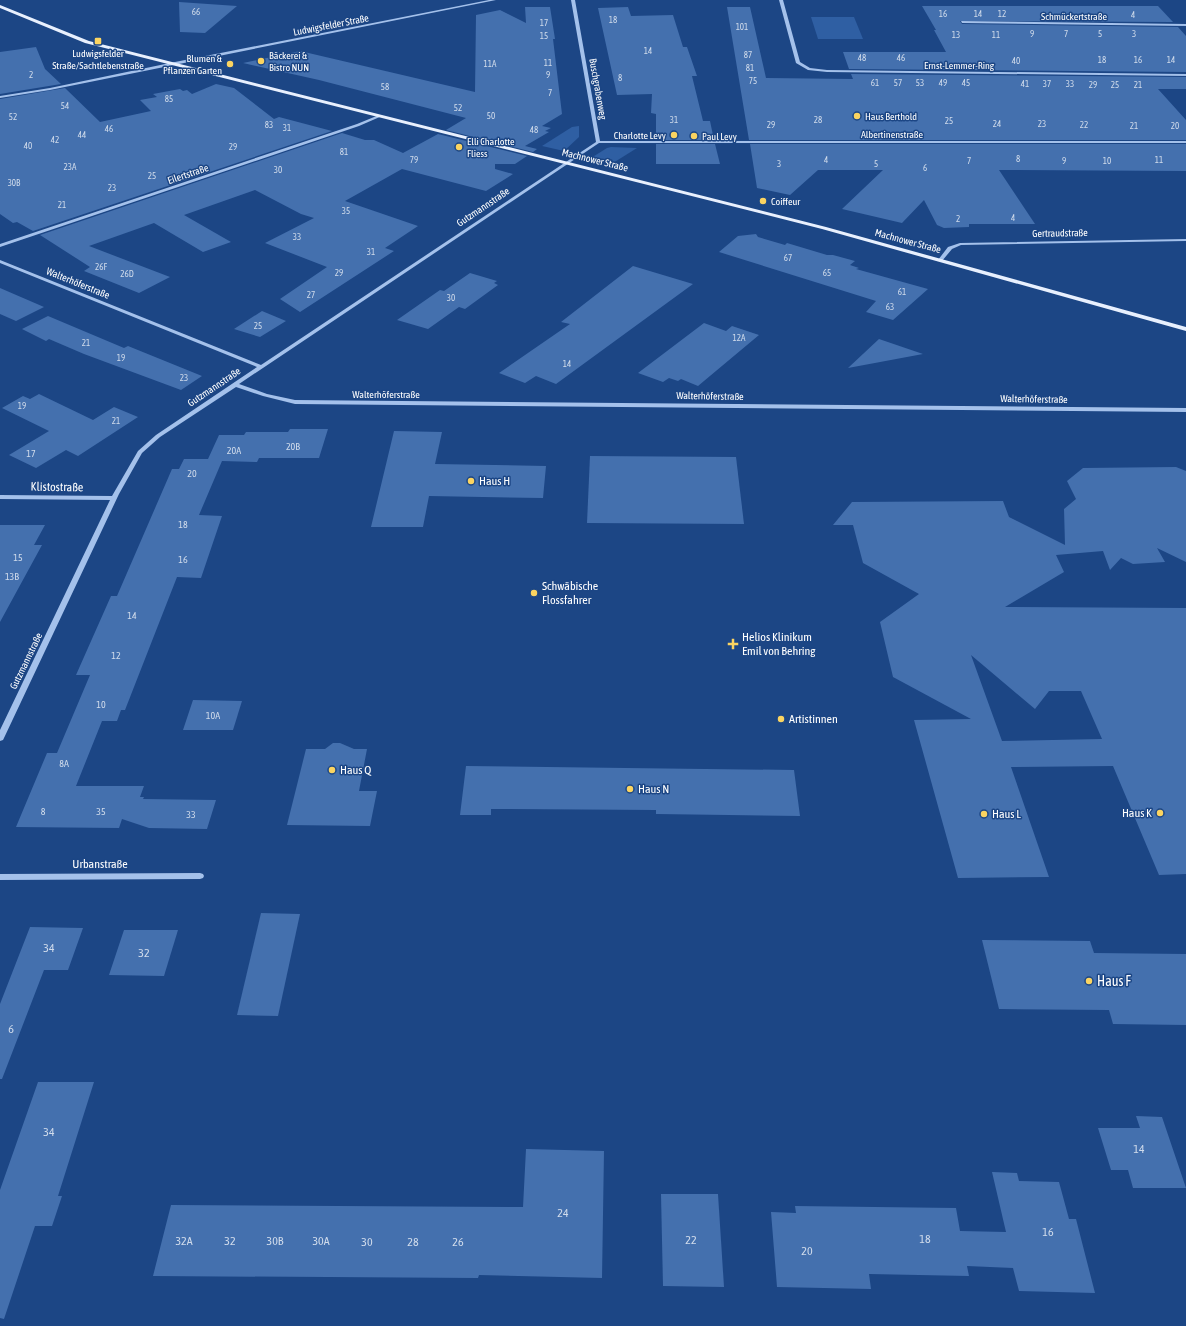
<svg xmlns="http://www.w3.org/2000/svg" width="1186" height="1326" font-family="'Asap Condensed',sans-serif">
	<style>
		.green { fill: #2f5fa3 }
		.building { fill: #4470ae; fill-rule: evenodd }
		.lines { fill: none; stroke-linecap: round; stroke-linejoin: round }
		.minor { fill: #a4c1eb; fill-rule: evenodd }
		.major { fill: #e8f0fe; fill-rule: evenodd }
		.poi-dot { fill: #fbd461; stroke: #1c4685; stroke-width: 1.5 }
		.labels { text-anchor: middle; dominant-baseline: central; stroke-width: 3; stroke-linejoin: round; paint-order: stroke }
		.far-number-label { font-size: 9px; fill: #d0dbeb }
		.far-street-label { font-size: 10px; fill: #fff; stroke: #1c4685 }
		.far-poi-label { font-size: 10px; fill: #fff; stroke: #1c4685; text-anchor: start }
		.number-label { font-size: 10px; fill: #d0dbeb }
		.poi-label { font-size: 12px; fill: #fff; stroke: #1c4685; text-anchor: start }
		.street-label { font-size: 12px; fill: #fff; stroke: #1c4685 }
		.near-number-label { font-size: 12px; fill: #d0dbeb }
		.near-poi-label { font-size: 14px; fill: #fff; stroke: #1c4685; text-anchor: start }
	</style>
	<rect width="100%" height="100%" fill="#1c4685"/>
	<g class="green">
		<polygon points="811,17 854,17 863,39 818,39"/>
		<polygon points="579,126 579,137 564,151 542,146 572,127"/>
		<polygon points="607,148 611,147 637,148 613,163 591,158"/>
	</g>
	<g class="building">
		<polygon points="179,2 237,6 205,33 180,32"/>
		<polygon points="922,6 1158,6 1173,22 960,21 962,24 1178,27 1186,36 1186,72 849,69 843,52 946,52 934,30 936,30"/>
		<polygon points="525,7 550,7 555,39 553,39 562,114 542,126 551,128 545,131 549,132 525,146 537,149 533,152 446,130 466,118 319,80 243,63 300,51 475,92 476,15 500,10 526,23"/>
		<polygon points="628,7 631,16 673,15 683,47 687,47 697,76 692,76 703,121 710,121 714,140 656,140 656,114 651,113 652,94 617,95 598,8"/>
		<polygon points="727,7 750,7 766,78 853,79 851,74 1186,77 1186,89 1158,89 1186,120 1186,140 749,140"/>
		<polygon points="36,47 45,69 61,84 0,94 0,52"/>
		<polygon points="216,84 234,88 274,119 279,117 332,131 33,231 17,222 13,223 0,214 0,99 65,88 100,122 151,111 140,100 157,97 153,94 180,89 183,91 187,90 192,94"/>
		<polygon points="342,133 365,140 374,140 403,153 438,134 527,156 515,164 495,164 495,169 513,174 486,191 402,169 345,201 418,226 385,248 394,251 300,312 280,299 327,267 265,243 314,218 301,214 255,190 184,215 231,242 203,252 154,223 89,246 170,277 139,293 84,271 90,267 40,235"/>
		<polygon points="656,144 715,144 720,164 656,164"/>
		<polygon points="750,144 1186,144 1186,171 999,170 1035,224 969,224 969,227 944,228 937,225 924,200 902,223 842,209 883,170 818,170 790,195 757,188"/>
		<polygon points="756,234 758,237 785,245 787,243 827,255 833,255 855,261 850,265 859,268 856,269 928,289 893,320 866,312 876,301 719,252 738,236"/>
		<polygon points="633,266 693,284 556,384 536,376 525,383 499,373 570,324 561,322"/>
		<polygon points="470,273 497,281 494,283 498,285 465,309 459,307 428,329 397,320 440,290 444,291"/>
		<polygon points="0,288 44,307 16,321 0,314"/>
		<polygon points="262,311 286,321 260,337 234,329"/>
		<polygon points="48,316 124,348 128,346 202,376 181,390 84,354 49,339 46,341 22,329"/>
		<polygon points="704,323 726,331 732,326 759,335 698,386 681,379 678,381 669,378 663,382 638,373"/>
		<polygon points="879,339 923,354 848,368"/>
		<polygon points="39,394 93,420 114,407 138,417 78,456 66,450 36,468 9,455 49,431 2,408 23,396 30,399"/>
		<polygon points="290,429 328,429 319,458 259,458 257,462 222,461 199,515 222,516 201,578 177,577 125,710 121,710 117,721 102,721 76,786 144,786 140,797 144,797 143,799 216,800 207,829 149,828 122,819 119,828 16,827 47,753 57,753 90,675 76,675 111,596 117,596 172,469 179,469 184,459 208,459 219,435 244,435 246,432 288,432"/>
		<polygon points="394,431 442,432 435,464 546,466 543,498 429,496 423,527 371,527"/>
		<polygon points="590,456 736,457 744,524 587,523"/>
		<path d="M 1176,467 L 1186,471 L 1186,562 L 1157,548 L 1165,562 L 1133,564 L 1121,558 L 1110,570 L 1103,551 L 1056,555 L 1064,572 L 1005,607 L 1186,608 L 1186,874 L 1159,875 L 1113,766 L 1011,767 L 1049,877 L 958,878 L 914,720 L 971,719 L 893,677 L 880,622 L 919,594 L 863,563 L 853,525 L 833,525 L 852,502 L 1003,501 L 1009,517 L 1065,545 L 1064,509 L 1076,499 L 1067,481 L 1083,468 ZM 971,655 L 1035,709 L 1049,691 L 1081,691 L 1102,739 L 1002,741 Z"/>
		<polygon points="0,525 45,525 34,545 42,545 0,622"/>
		<polygon points="193,700 242,701 233,730 183,730"/>
		<polygon points="333,743 340,743 354,749 367,749 359,791 377,791 370,826 287,825 306,749 325,749"/>
		<polygon points="466,766 794,770 800,816 656,814 656,810 491,809 491,815 460,815"/>
		<polygon points="261,913 300,914 278,1016 237,1015"/>
		<polygon points="30,927 83,928 68,970 44,970 2,1079 0,1079 0,1004"/>
		<polygon points="124,930 178,930 164,976 109,975"/>
		<polygon points="982,940 1090,941 1094,953 1186,954 1186,1025 1113,1024 1109,1010 999,1009"/>
		<polygon points="38,1082 94,1082 58,1196 62,1196 52,1226 35,1226 4,1319 0,1318 0,1190"/>
		<polygon points="1136,1116 1162,1117 1186,1188 1133,1188 1128,1170 1111,1170 1098,1128 1140,1128"/>
		<polygon points="526,1149 604,1151 602,1278 479,1275 478,1278 153,1276 171,1205 523,1207"/>
		<polygon points="992,1172 1017,1173 1019,1181 1059,1182 1069,1219 1076,1219 1095,1293 1019,1291 1013,1268 967,1266 969,1276 869,1274 871,1289 777,1287 771,1212 796,1213 795,1206 956,1208 960,1231 1006,1232"/>
		<polygon points="661,1194 718,1194 724,1287 663,1286"/>
	</g>
	<g class="lines">
		<g class="minor">
			<polygon points="489,0 496,0 50,90 0,98 0,96 50,88 170,63"/>
			<polygon points="571,0 575,0 600,141 1186,141 1186,143 599,143 239,384 267,394 295,400 1186,408 1186,412 295,404 263,396 236,387 160,437 142,453 119,494 4,738 3,740 0,741 0,730 110,500 0,499 0,495 112,496 138,451 156,435 257,367 0,263 0,260 261,365 596,142"/>
			<polygon points="779,0 783,0 800,62 810,68 827,70 1186,74 1186,76 827,72 808,70 796,63"/>
			<polygon points="961,21 1186,24 1186,26 962,23"/>
			<polygon points="379,115 382,116 359,126 0,247 0,244 357,124"/>
			<polygon points="1186,239 1186,241 961,245 952,249 942,261 938,260 948,247 960,243"/>
			<polygon points="200,873 203,874 204,876 203,878 200,879 0,880 0,874"/>
		</g>
		<polygon class="major" points="0,5 89,41 826,227 1186,327 1186,331 822,229 85,43 0,8"/>
	</g>
	<g class="poi-dot">
		<rect x="94" y="37" width="8" height="8" rx="2"/>
		<circle cx="261" cy="61" r="4"/>
		<circle cx="230" cy="64" r="4"/>
		<circle cx="857" cy="116" r="4"/>
		<circle cx="674" cy="135" r="4"/>
		<circle cx="694" cy="136" r="4"/>
		<circle cx="459" cy="147" r="4"/>
		<circle cx="763" cy="201" r="4"/>
		<circle cx="471" cy="481" r="4"/>
		<circle cx="534" cy="593" r="4"/>
		<path d="M731 638h4v4h4v4h-4v4h-4v-4h-4v-4h4z"/>
		<circle cx="781" cy="719" r="4"/>
		<circle cx="332" cy="770" r="4"/>
		<circle cx="630" cy="789" r="4"/>
		<circle cx="1160" cy="813" r="4"/>
		<circle cx="984" cy="814" r="4"/>
		<circle cx="1089" cy="981" r="4"/>
	</g>
	<g class="labels">
		<g class="far-number-label">
			<text x="196" y="12">66</text>
			<text x="943" y="14">16</text>
			<text x="978" y="14">14</text>
			<text x="1002" y="14">12</text>
			<text x="1133" y="15">4</text>
			<text x="613" y="20">18</text>
			<text x="544" y="23">17</text>
			<text x="742" y="27">101</text>
			<text x="1032" y="34">9</text>
			<text x="1066" y="34">7</text>
			<text x="1100" y="34">5</text>
			<text x="1134" y="34">3</text>
			<text x="956" y="35">13</text>
			<text x="996" y="35">11</text>
			<text x="544" y="36">15</text>
			<text x="648" y="51">14</text>
			<text x="748" y="55">87</text>
			<text x="862" y="58">48</text>
			<text x="901" y="58">46</text>
			<text x="1102" y="60">18</text>
			<text x="1138" y="60">16</text>
			<text x="1171" y="60">14</text>
			<text x="1016" y="61">40</text>
			<text x="548" y="63">11</text>
			<text x="490" y="64">11A</text>
			<text x="750" y="68">81</text>
			<text x="31" y="75">2</text>
			<text x="548" y="75">9</text>
			<text x="620" y="78">8</text>
			<text x="753" y="81">75</text>
			<text x="875" y="83">61</text>
			<text x="898" y="83">57</text>
			<text x="920" y="83">53</text>
			<text x="943" y="83">49</text>
			<text x="966" y="83">45</text>
			<text x="1025" y="84">41</text>
			<text x="1047" y="84">37</text>
			<text x="1070" y="84">33</text>
			<text x="1093" y="85">29</text>
			<text x="1115" y="85">25</text>
			<text x="1138" y="85">21</text>
			<text x="385" y="87">58</text>
			<text x="550" y="93">7</text>
			<text x="169" y="99">85</text>
			<text x="65" y="106">54</text>
			<text x="458" y="108">52</text>
			<text x="491" y="116">50</text>
			<text x="13" y="117">52</text>
			<text x="674" y="120">31</text>
			<text x="818" y="120">28</text>
			<text x="949" y="121">25</text>
			<text x="997" y="124">24</text>
			<text x="1042" y="124">23</text>
			<text x="269" y="125">83</text>
			<text x="771" y="125">29</text>
			<text x="1084" y="125">22</text>
			<text x="1134" y="126">21</text>
			<text x="1175" y="126">20</text>
			<text x="287" y="128">31</text>
			<text x="109" y="129">46</text>
			<text x="534" y="130">48</text>
			<text x="82" y="135">44</text>
			<text x="55" y="140">42</text>
			<text x="28" y="146">40</text>
			<text x="233" y="147">29</text>
			<text x="344" y="152">81</text>
			<text x="1018" y="159">8</text>
			<text x="414" y="160">79</text>
			<text x="826" y="160">4</text>
			<text x="1159" y="160">11</text>
			<text x="969" y="161">7</text>
			<text x="1064" y="161">9</text>
			<text x="1107" y="161">10</text>
			<text x="779" y="164">3</text>
			<text x="876" y="164">5</text>
			<text x="70" y="167">23A</text>
			<text x="925" y="168">6</text>
			<text x="278" y="170">30</text>
			<text x="152" y="176">25</text>
			<text x="14" y="183">30B</text>
			<text x="112" y="188">23</text>
			<text x="62" y="205">21</text>
			<text x="346" y="211">35</text>
			<text x="1013" y="218">4</text>
			<text x="958" y="219">2</text>
			<text x="297" y="237">33</text>
			<text x="371" y="252">31</text>
			<text x="788" y="258">67</text>
			<text x="101" y="267">26F</text>
			<text x="339" y="273">29</text>
			<text x="827" y="273">65</text>
			<text x="127" y="274">26D</text>
			<text x="902" y="292">61</text>
			<text x="311" y="295">27</text>
			<text x="451" y="298">30</text>
			<text x="890" y="307">63</text>
			<text x="258" y="326">25</text>
			<text x="739" y="338">12A</text>
			<text x="86" y="343">21</text>
			<text x="121" y="358">19</text>
			<text x="567" y="364">14</text>
			<text x="184" y="378">23</text>
			<text x="22" y="406">19</text>
			<text x="116" y="421">21</text>
		</g>
		<g class="far-street-label">
			<text x="1074" y="16">Schmückertstraße</text>
			<text transform="translate(331 25) rotate(-11)">Ludwigsfelder Straße</text>
			<text x="959" y="65">Ernst-Lemmer-Ring</text>
			<text transform="translate(598 89) rotate(80)">Buschgrabenweg</text>
			<text x="892" y="134">Albertinenstraße</text>
			<text transform="translate(595 160) rotate(14)">Machnower Straße</text>
			<text transform="translate(188 174) rotate(-19)">Eilertstraße</text>
			<text transform="translate(483 207) rotate(-34)">Gutzmannstraße</text>
			<text transform="translate(1060 233) rotate(-1)">Gertraudstraße</text>
			<text transform="translate(908 241) rotate(15)">Machnower Straße</text>
			<text transform="translate(78 283) rotate(22)">Walterhöferstraße</text>
			<text transform="translate(214 387) rotate(-34)">Gutzmannstraße</text>
			<text x="386" y="394">Walterhöferstraße</text>
			<text transform="translate(710 396) rotate(1)">Walterhöferstraße</text>
			<text transform="translate(1034 399) rotate(1)">Walterhöferstraße</text>
			<text transform="translate(26 661) rotate(-64)">Gutzmannstraße</text>
		</g>
		<g class="far-poi-label">
			<text x="98" y="53" text-anchor="middle">Ludwigsfelder<tspan x="98" dy="12">Straße/Sachtlebenstraße</tspan></text>
			<text x="269" y="55">Bäckerei &amp;<tspan x="269" dy="12">Bistro NUN</tspan></text>
			<text x="222" y="58" text-anchor="end">Blumen &amp;<tspan x="222" dy="12">Pflanzen Garten</tspan></text>
			<text x="865" y="116">Haus Berthold</text>
			<text x="666" y="135" text-anchor="end">Charlotte Levy</text>
			<text x="702" y="136">Paul Levy</text>
			<text x="467" y="141">Elli Charlotte<tspan x="467" dy="12">Fliess</tspan></text>
			<text x="771" y="201">Coiffeur</text>
		</g>
		<g class="number-label">
			<text x="293" y="446">20B</text>
			<text x="234" y="450">20A</text>
			<text x="31" y="453">17</text>
			<text x="192" y="473">20</text>
			<text x="183" y="524">18</text>
			<text x="18" y="557">15</text>
			<text x="183" y="559">16</text>
			<text x="12" y="576">13B</text>
			<text x="132" y="615">14</text>
			<text x="116" y="655">12</text>
			<text x="101" y="704">10</text>
			<text x="213" y="715">10A</text>
			<text x="64" y="763">8A</text>
			<text x="43" y="811">8</text>
			<text x="101" y="811">35</text>
			<text x="191" y="814">33</text>
		</g>
		<g class="poi-label">
			<text x="479" y="481">Haus H</text>
			<text x="542" y="586">Schwäbische<tspan x="542" dy="14">Flossfahrer</tspan></text>
			<text x="742" y="637">Helios Klinikum<tspan x="742" dy="14">Emil von Behring</tspan></text>
			<text x="789" y="719">Artistinnen</text>
			<text x="340" y="770">Haus Q</text>
			<text x="638" y="789">Haus N</text>
			<text x="1152" y="813" text-anchor="end">Haus K</text>
			<text x="992" y="814">Haus L</text>
		</g>
		<g class="street-label">
			<text transform="translate(57 487) rotate(1)">Klistostraße</text>
			<text x="100" y="864">Urbanstraße</text>
		</g>
		<g class="near-number-label">
			<text x="49" y="948">34</text>
			<text x="144" y="953">32</text>
			<text x="11" y="1029">6</text>
			<text x="49" y="1132">34</text>
			<text x="1139" y="1149">14</text>
			<text x="563" y="1213">24</text>
			<text x="1048" y="1232">16</text>
			<text x="925" y="1239">18</text>
			<text x="691" y="1240">22</text>
			<text x="184" y="1241">32A</text>
			<text x="230" y="1241">32</text>
			<text x="275" y="1241">30B</text>
			<text x="321" y="1241">30A</text>
			<text x="367" y="1242">30</text>
			<text x="413" y="1242">28</text>
			<text x="458" y="1242">26</text>
			<text x="807" y="1251">20</text>
		</g>
		<g class="near-poi-label">
			<text x="1097" y="981">Haus F</text>
		</g>
	</g>
</svg>
